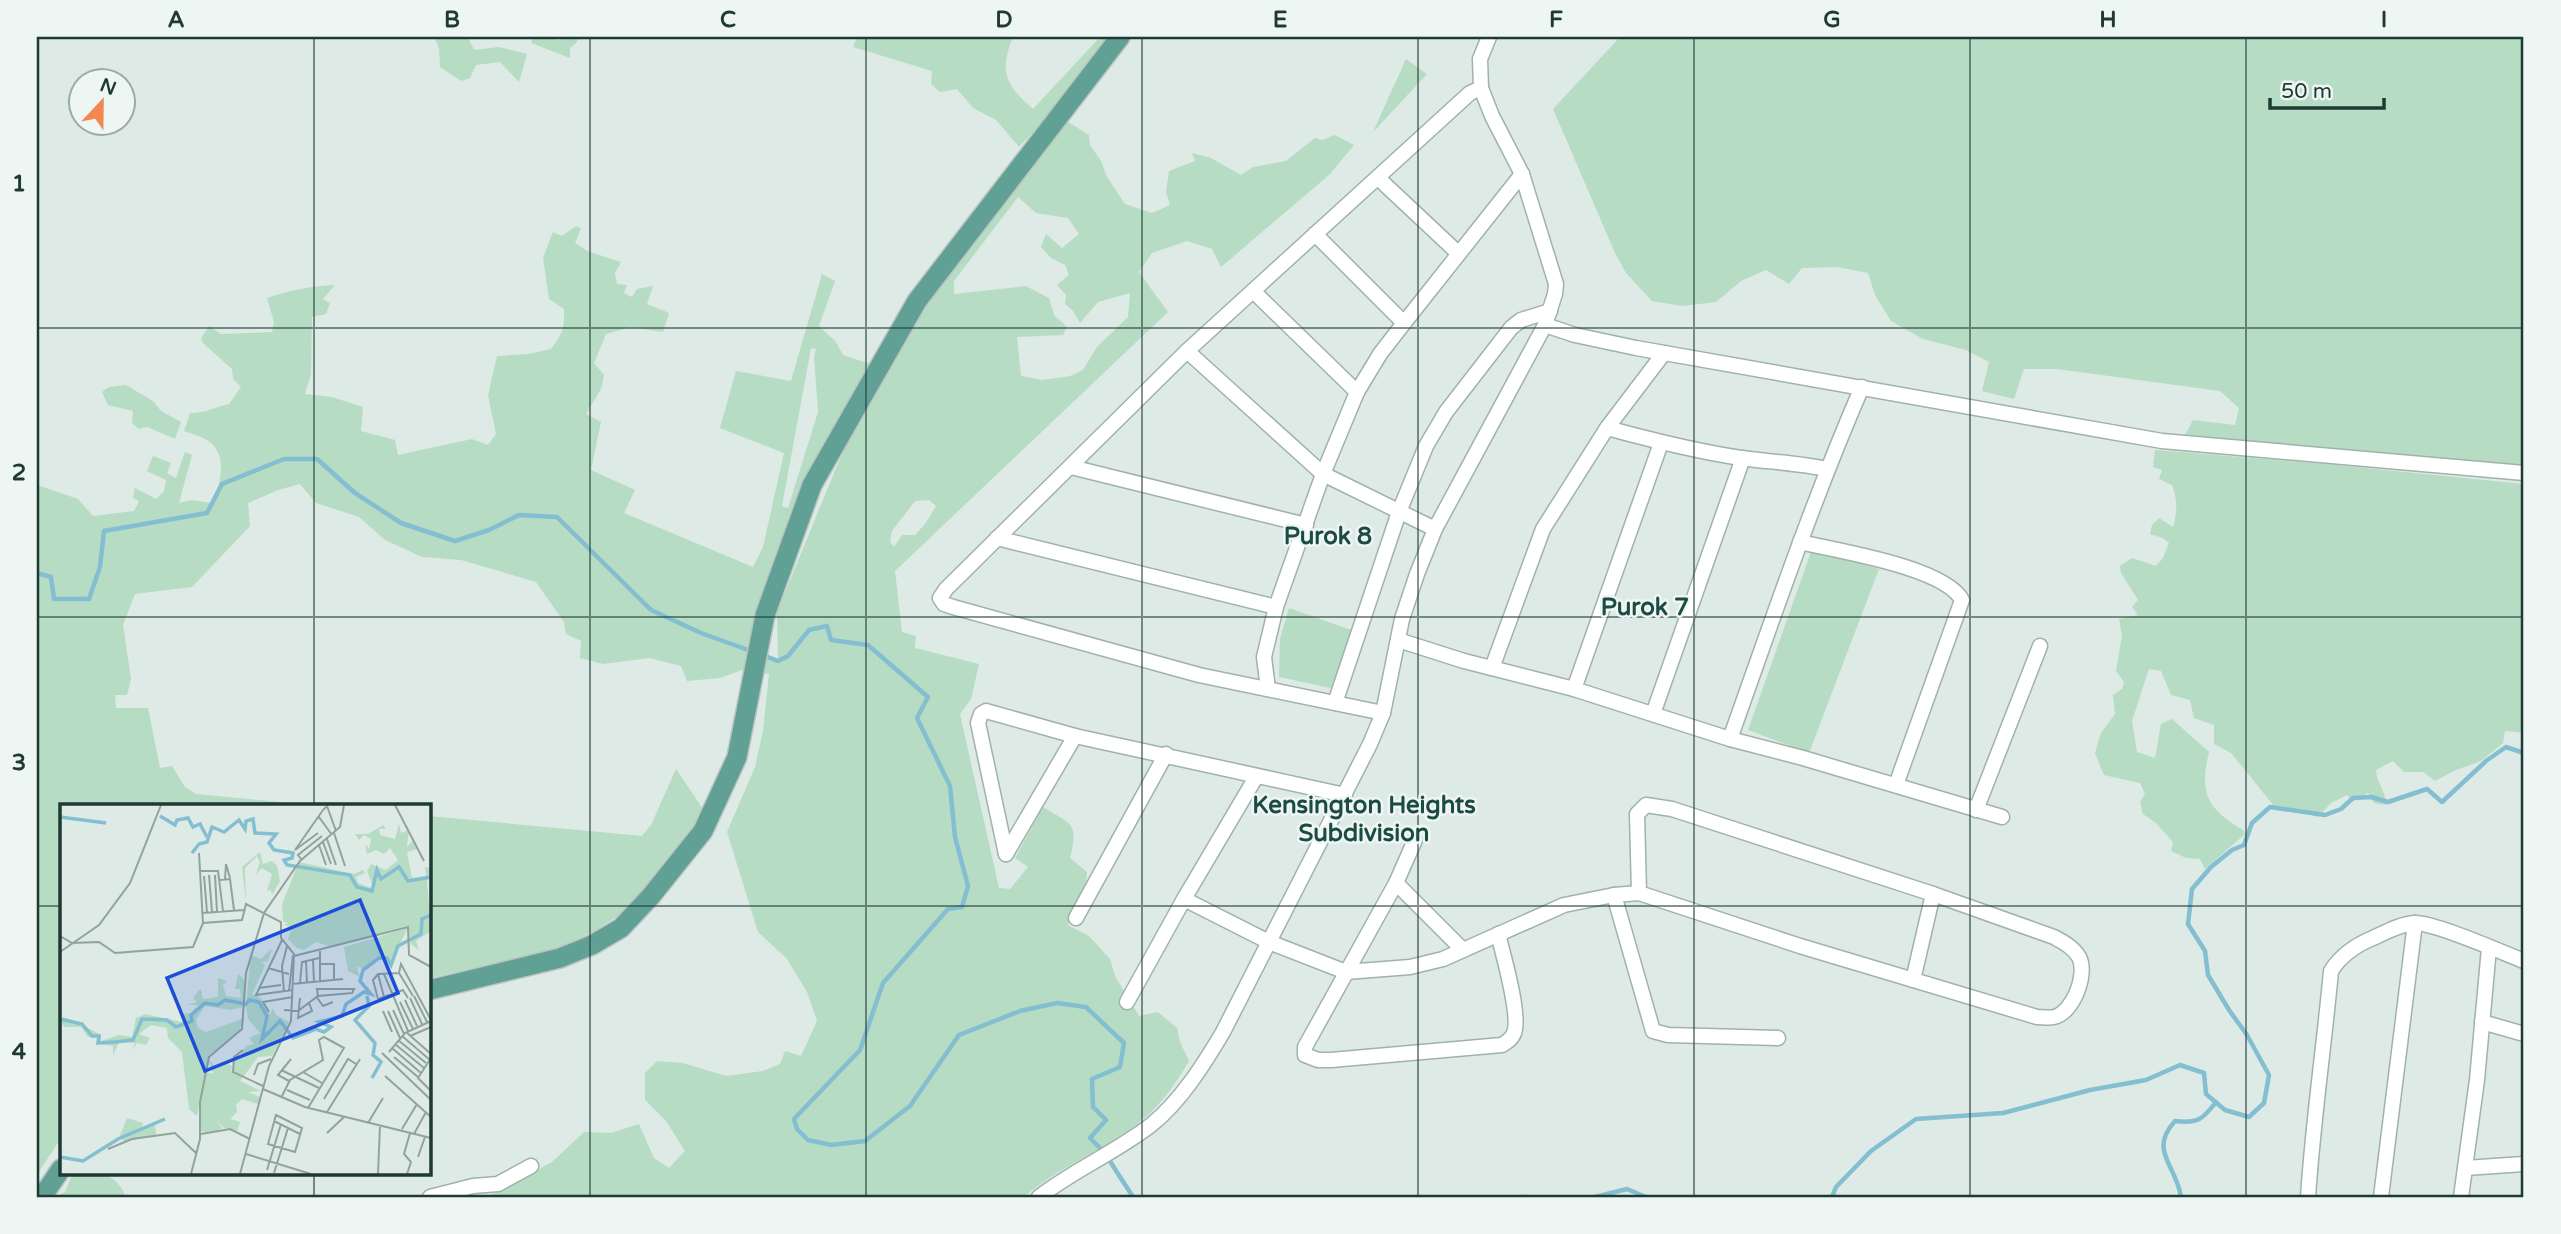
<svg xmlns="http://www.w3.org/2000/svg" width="2561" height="1234" font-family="'Varela Round',sans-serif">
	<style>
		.green { fill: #b6dcc3; fill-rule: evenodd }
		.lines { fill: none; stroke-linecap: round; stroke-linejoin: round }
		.stream { stroke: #84bed1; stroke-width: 4.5 }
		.minor-casing { stroke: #a1b1ac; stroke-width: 17 }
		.major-casing { stroke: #bcc4c2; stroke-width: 22 }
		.minor { stroke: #fff; stroke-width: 14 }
		.major { stroke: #61a095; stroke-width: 19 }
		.grid { fill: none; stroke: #1f3934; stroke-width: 2; stroke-opacity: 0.55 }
		.labels { text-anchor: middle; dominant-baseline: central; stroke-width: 5; stroke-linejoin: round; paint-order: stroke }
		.neighbourhood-label { font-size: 24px; font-weight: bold; fill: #1b4b43; stroke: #eef6f3 }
		.inset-river { fill: none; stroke: #84bed1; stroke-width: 3.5 }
		.inset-road { fill: none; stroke: #92a39e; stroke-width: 2 }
		.view { fill: #1d4ed8; fill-opacity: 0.15; stroke: #1d4ed8; stroke-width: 3.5 }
		.inset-edge { fill: none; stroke: #1f3934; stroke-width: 3.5 }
		.neatline { fill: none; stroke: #1f3934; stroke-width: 2.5 }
		.grid-label { font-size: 23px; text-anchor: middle; font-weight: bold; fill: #1f3934 }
	</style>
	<rect width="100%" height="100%" fill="#deeae5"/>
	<g class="green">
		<polygon points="434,37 468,37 474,50 499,47 527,54 519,82 500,62 476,65 470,78 461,81 440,67 439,48"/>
		<polygon points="533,37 561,40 562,37 578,37 577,42 570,48 570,58 531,43"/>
		<path d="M 857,37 L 1013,37 C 999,71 1005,85 1033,109 L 1100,37 L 1111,37 L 1045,120 L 1019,147 L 996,120 L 973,108 L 957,89 L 940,92 L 931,84 L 932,71 L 853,47 Z"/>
		<polygon points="1620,37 2524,37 2524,467 2185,435 2193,420 2235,425 2239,408 2220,391 2057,369 2024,369 2014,399 1982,391 1989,362 1966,350 1923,339 1891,321 1875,295 1868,273 1837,267 1802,268 1789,284 1766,270 1741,281 1716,302 1682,306 1652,301 1626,273 1615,253 1553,109"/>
		<polygon points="1406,59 1427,74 1373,132"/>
		<path d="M 1065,120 L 1089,135 L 1090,145 L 1101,161 L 1107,177 L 1125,204 L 1152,213 L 1170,205 L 1166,192 L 1169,171 L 1195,161 L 1192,153 L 1211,158 L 1241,175 L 1253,167 L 1286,161 L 1315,138 L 1322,140 L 1335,135 L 1354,145 L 1329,175 L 1221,267 L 1212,249 L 1187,241 L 1152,253 L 1139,272 L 1168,312 L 895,571 L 902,632 L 916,636 L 915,648 L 979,664 L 971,699 L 960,714 L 999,888 L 1010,889 L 1028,867 L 1015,858 L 1043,807 C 1072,825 1079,822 1070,858 L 1087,872 L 1086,884 L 1068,925 L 1089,936 L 1110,959 L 1115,976 L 1139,1016 L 1158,1012 L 1177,1028 L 1180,1042 L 1189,1061 C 1176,1083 1162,1104 1142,1120 C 1105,1150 1060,1166 1024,1197 L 487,1197 L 552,1162 L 584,1132 L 611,1133 L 639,1124 L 654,1158 L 669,1168 L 685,1151 L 666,1121 L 645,1100 L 645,1073 L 657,1061 L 683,1063 L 726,1076 L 763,1071 L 780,1064 L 785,1051 L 801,1056 L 817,1021 L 807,992 L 787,959 L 758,932 L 727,832 L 755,767 L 763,731 L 769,674 L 745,669 L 720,678 L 687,681 L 681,666 L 650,658 L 603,664 L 580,658 L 581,641 L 566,634 L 564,622 L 536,582 L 461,560 L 422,557 L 385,540 L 359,517 L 316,503 L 300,484 L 278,490 L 248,503 L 250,526 L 192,587 L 135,594 L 123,625 L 131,679 L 127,695 L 115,695 L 116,708 L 148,708 L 160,768 L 172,766 L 185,787 L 196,794 L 312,805 L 61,805 L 61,1138 L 37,1175 L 37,485 L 78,499 L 93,516 L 134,511 L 139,501 L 133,498 L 135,488 L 156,499 L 164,491 L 166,480 L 147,471 L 153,456 L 171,463 L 167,473 L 176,478 L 185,452 L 192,455 L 179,503 L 191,500 L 212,503 C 220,486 228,458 211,443 C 204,437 193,434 184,431 L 190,413 C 203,414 216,407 229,404 L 241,387 L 233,379 L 232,369 L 203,343 L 201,338 L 209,326 L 221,334 L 272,332 L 274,322 L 267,298 C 290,290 311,286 335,285 L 323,299 L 330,303 L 326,314 L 312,317 L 311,374 L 305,394 L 332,397 L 363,407 L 361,431 L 395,440 L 398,455 L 472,439 L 488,445 L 496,434 L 488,395 L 497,356 L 528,354 L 551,349 C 562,335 565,327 564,309 L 549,299 L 543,258 L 553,232 L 562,236 L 576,226 L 581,228 L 575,243 L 587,251 L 621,262 L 615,273 L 617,284 L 627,285 L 624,293 L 632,297 L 637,289 L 653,286 L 647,304 L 669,313 L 663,332 L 631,327 L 606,334 L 594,363 L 604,375 L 601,389 L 586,414 L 601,422 L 591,470 L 635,490 L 624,513 L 753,567 L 763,547 L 784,453 L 720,428 L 736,371 L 791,381 L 822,274 L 835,281 L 819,326 L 836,342 L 843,355 L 870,364 L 802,507 L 753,651 L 778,660 L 777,612 L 836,468 L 879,374 L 914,315 ZM 1018,197 L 1036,213 L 1068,218 L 1079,234 L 1062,248 L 1046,234 L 1041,247 L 1051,258 L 1065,265 L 1069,275 L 1057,285 L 1066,295 L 1065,304 L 1073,311 L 1080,323 L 1098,302 L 1130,293 L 1128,317 L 1097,347 L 1083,370 L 1070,376 L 1042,380 L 1021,376 L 1017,337 L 1063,335 L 1067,327 L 1054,315 L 1049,298 L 1026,286 L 954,294 L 954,281 ZM 811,348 L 816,349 L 814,357 L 818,412 L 788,508 L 782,506 ZM 929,500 L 936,506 L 925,524 L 915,535 L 902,535 L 894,547 L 890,542 L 892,531 L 915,501 Z"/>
		<polygon points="126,385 153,401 161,411 181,422 175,439 147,427 139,429 132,423 133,411 108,405 102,392 109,387"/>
		<path d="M 2155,450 L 2326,464 L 2524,484 L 2524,733 L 2505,731 L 2503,743 L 2481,761 L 2456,770 L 2435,781 L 2423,772 L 2404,772 L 2393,761 L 2376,770 C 2377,784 2386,791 2386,805 L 2374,803 L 2368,793 L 2353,801 L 2347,795 L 2331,803 L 2318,817 L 2286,807 L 2274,806 L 2231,753 L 2214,744 L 2214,725 L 2194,718 L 2190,700 L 2171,695 L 2161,671 L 2149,669 L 2132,721 L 2137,752 L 2155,758 L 2161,724 L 2172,719 L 2209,752 C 2199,794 2207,808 2243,830 L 2245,834 L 2205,869 L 2200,859 L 2186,858 L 2171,851 L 2173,842 L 2156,823 L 2143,814 L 2140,802 L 2145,794 L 2140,783 L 2104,775 L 2095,753 L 2101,733 L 2115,714 L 2113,695 L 2122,689 L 2124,682 L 2116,671 L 2122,636 L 2119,619 L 2138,615 L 2132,607 L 2138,600 L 2121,573 L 2120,566 L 2132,558 L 2156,566 L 2163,558 L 2169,543 L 2163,538 L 2150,534 L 2152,525 L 2159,518 L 2173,527 C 2177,512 2178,500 2172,485 L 2159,479 L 2162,470 L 2153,467 Z"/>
		<polygon points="1812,549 1879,569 1809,753 1748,730"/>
		<polygon points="1289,608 1354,631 1335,689 1279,677 1280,639"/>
		<polygon points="676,769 705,812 670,862 621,914 594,931 558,949 429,978 429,816 642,836 651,825"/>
		<path d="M 73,1173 C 98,1173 115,1171 126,1197 L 55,1197 L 65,1192 Z"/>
	</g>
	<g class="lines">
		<g class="stream">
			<polyline points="37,573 51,577 54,599 89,599 100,567 104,531 207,513 222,484 284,459 317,459 355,493 401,523 455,541 489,530 519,515 557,517 651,610 701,633 751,651"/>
			<polyline points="763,655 778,661 788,656 809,630 827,626 831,640 868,645 928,697 917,718 950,786 955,837 968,886 962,907 948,909 883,983 860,1050 794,1119 797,1129 808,1140 831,1145 865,1141 910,1106 959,1035 1020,1011 1057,1003 1086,1007 1124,1043 1120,1067 1092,1079 1093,1107 1106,1120 1090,1138 1104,1152 1133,1197"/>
			<polyline points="1522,1197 1529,1197"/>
			<polyline points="1595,1197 1627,1189 1646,1197"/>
			<polyline points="1832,1197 1836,1187 1871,1151 1916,1119 2003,1113 2090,1090 2146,1080 2180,1065 2204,1073 2206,1094 2225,1110 2249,1117 2264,1103 2269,1075 2247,1035 2229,1010 2208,975 2205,951 2188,924 2192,889 2211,867 2232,850 2244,845 2252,823 2270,807 2325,815 2341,809 2353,798 2371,797 2388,802 2427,789 2442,802 2486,761 2506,747 2524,753"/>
			<path d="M 2181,1197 C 2176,1164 2148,1151 2175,1121 C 2198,1124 2203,1119 2216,1102"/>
		</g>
		<g class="minor-casing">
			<g id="minor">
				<polyline points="1378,178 1458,253"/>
				<polyline points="1315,234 1404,323"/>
				<polyline points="1253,291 1357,392"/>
				<polyline points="1545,325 1575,335 1636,348 2162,441 2524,473"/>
				<polyline points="1187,351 1323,474 1435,529"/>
				<polyline points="1607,428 1664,353"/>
				<polyline points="1071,467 1306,525"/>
				<polyline points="997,538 1276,607"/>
				<path d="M 1800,542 C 1837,551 1944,567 1962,600 L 1896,785"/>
				<polyline points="1398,640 1464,661 1574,689 1730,739 1803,758 2002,817"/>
				<path d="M 1492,668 L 1543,529 L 1607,428 C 1651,440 1695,451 1741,458 C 1770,462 1799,463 1827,469"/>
				<polyline points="1268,689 1264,657 1276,607 1323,474 1357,392 1380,354 1404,323 1522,174"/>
				<polyline points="1574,689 1661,443"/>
				<polyline points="1335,703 1399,512 1426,446 1446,412 1511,328 1521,320 1550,311"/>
				<polyline points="1383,713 1199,675 953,607 944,604 940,598 946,589 1187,351 1470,93 1481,88"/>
				<polyline points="1653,714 1743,458"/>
				<path d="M 1730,739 C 1772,621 1812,502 1862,387"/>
				<polyline points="1976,810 2040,646"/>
				<path d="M 1415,840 L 1396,883 L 1305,1047 L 1305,1055 L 1318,1060 L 1331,1060 L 1502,1045 C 1507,1042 1512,1039 1514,1033 C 1521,1016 1503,954 1498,934"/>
				<polyline points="1006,854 978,723 981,714 986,711 1075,736 1345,795"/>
				<polyline points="1006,854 1075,736"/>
				<polyline points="1396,883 1463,950"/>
				<polyline points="1614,895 1653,1031 1668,1035 1778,1038"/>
				<path d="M 1184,899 L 1269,942 L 1346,972 L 1410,967 L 1443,959 L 1564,905 L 1614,895 L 1639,893 L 1800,946 L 2037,1017 C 2042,1017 2049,1018 2054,1017 C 2073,1013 2088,974 2079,957 C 2073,947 2063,942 2054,937 L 1933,894 L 1672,809 L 1646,805 L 1637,814 L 1639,893"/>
				<polyline points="1076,918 1166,754"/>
				<polyline points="1913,980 1933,894"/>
				<polyline points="1127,1002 1184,899 1256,777"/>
				<polyline points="2482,1022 2524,1034"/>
				<polyline points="2465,1168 2524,1164"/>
				<polyline points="430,1197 473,1186 498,1184 531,1166"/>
				<path d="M 1039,1197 C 1074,1170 1116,1152 1151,1125 C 1181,1101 1204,1064 1223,1032 L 1370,744 L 1383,713 L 1402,619 L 1417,574 L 1435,529 L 1545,325 L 1555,294 L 1556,284 L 1522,174 L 1492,116 L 1481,88 L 1480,59 L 1489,37"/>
				<path d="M 2308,1197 C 2313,1121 2324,1047 2331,971 C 2341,955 2356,945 2373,938 C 2386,932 2400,924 2415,923 C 2436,923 2501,952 2524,961"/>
				<polyline points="2381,1197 2415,923"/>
				<polyline points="2461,1197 2477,1080 2489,948"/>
			</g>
		</g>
		<g class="major-casing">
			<g id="major">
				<polyline points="429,990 560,958 592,945 621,928 651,896 703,831 737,757 765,615 812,485 917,301 1120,37"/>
				<polyline points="42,1197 61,1169"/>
			</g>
		</g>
		<use href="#minor" class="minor"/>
		<use href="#major" class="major"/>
	</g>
	<path class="grid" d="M 314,37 L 314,805M 590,37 L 590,1197M 866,37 L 866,1197M 1142,37 L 1142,1197M 1418,37 L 1418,1197M 1694,37 L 1694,1197M 1970,37 L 1970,1197M 2246,37 L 2246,1197M 37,328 L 2524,328M 37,617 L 2524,617M 37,906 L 61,906M 429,906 L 2524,906M 314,1173 L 314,1197"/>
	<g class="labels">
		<g class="neighbourhood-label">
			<text x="1328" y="536">Purok 8</text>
			<text x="1645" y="607">Purok 7</text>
			<text x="1364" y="805">Kensington Heights<tspan x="1364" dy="28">Subdivision</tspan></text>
		</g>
	</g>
	<g transform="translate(60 804)">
		<rect width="371" height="371" fill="#deeae5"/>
		<path d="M 339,20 L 341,29 L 349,26 L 347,43 L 353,36 L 357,45 L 347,48 L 352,74 L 366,72 L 365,63 L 371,64 L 367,78 L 371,127 L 356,137 L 359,146 L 351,140 L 347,122 L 271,143 L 256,138 L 244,146 L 237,144 L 228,135 L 232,124 L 223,120 L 228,120 L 223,117 L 222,100 L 239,58 L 294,70 L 303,66 L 305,69 L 296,73 L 298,79 L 314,85 L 307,67 L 311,60 L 326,66 L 338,56 L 330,44 L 324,50 L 316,46 L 307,50 L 305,40 L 309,45 L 311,35 L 304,31 L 299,36 L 295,30 L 308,30 L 323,21 L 326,25 L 319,25 L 320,31 L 335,35 ZM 200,48 L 203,60 L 212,57 L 217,62 L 220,77 L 212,91 L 211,86 L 207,87 L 212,70 L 202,64 L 196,70 L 200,58 L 197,52 L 185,64 L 186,99 L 182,63 ZM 348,124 L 331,157 L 323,152 L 307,165 L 297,163 L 300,173 L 288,167 L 284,143 ZM 212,144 L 208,157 L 202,158 L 205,162 L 192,190 L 201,194 L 210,211 L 213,204 L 216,211 L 229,218 L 212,252 L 198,253 L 180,277 L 201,287 L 188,288 L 200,293 L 198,300 L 182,295 L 176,301 L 177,308 L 170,315 L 180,318 L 177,327 L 164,324 L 156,316 L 162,324 L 152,329 L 141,327 L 141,294 L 147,268 L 153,270 L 149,256 L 155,262 L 164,258 L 172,262 L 171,266 L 179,273 L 173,267 L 174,255 L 183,254 L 181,250 L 186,242 L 194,240 L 189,234 L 200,229 L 188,215 L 186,202 L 171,206 L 145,202 L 136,215 L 138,224 L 146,228 L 185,214 L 178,229 L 149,251 L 137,312 L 129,305 L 122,248 L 108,234 L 107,224 L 91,221 L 79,230 L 90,234 L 86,241 L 77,239 L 72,247 L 75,239 L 59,238 L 53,252 L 53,242 L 38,240 L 38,233 L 28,233 L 21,223 L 5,223 L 0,218 L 3,213 L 19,219 L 41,231 L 41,237 L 59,231 L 72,233 L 76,214 L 85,210 L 122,218 L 123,210 L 133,209 L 135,203 L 139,205 L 137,201 L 127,201 L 137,198 L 133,194 L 138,187 L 141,185 L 143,195 L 158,193 L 158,174 L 167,177 L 163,181 L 166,192 L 181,194 L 180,185 L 175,185 L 178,170 L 184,175 L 184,197 L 186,200 L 191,151 L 201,155 ZM 67,314 L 83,319 L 81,325 L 95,319 L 96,331 L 64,338 L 60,331 Z" fill="#b6dcc3"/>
		<path class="inset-river" d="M 100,12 L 115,21 L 117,16 L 128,14 L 133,23 L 140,20 L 147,33M 0,13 L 46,19M 132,49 L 139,40 L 147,38 L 152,23 L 164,28 L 179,16 L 185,25 L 186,17 L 193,15 L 195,29 L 216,30 L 209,39 L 214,46 L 233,49 L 232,54 L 224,56 L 227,61 L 290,71 L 297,83 L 312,87 L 317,66 L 321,75 L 339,63 L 348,77 L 371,73M 307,192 L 309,202 L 295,216 L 315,239 L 313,251 L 321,258 L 312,274M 0,215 L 22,220 L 32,232 L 39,232 L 38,239 L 55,238 L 73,236 L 82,215 L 107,216 L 116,223 L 132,217 L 131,211 L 145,199 L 158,201 L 165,196 L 186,200 L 189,196 L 199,198 L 207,212 L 202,235 L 220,217 L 233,234 L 256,225 L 264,228 L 271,223 L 259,218 L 282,212 L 286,200 L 304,188 L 311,190 L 300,177 L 303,166 L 319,154 L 327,154 L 331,161 L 338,142 L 361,130 L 362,115 L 371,111M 0,353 L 23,357 L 58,335 L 105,315"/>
		<path class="inset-road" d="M 335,1 L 364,57M 263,6 L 267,2 L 276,27M 259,13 L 272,31M 258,29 L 235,46 L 263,6M 274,29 L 285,62M 267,35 L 276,61M 263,38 L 271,60M 259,41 L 266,61M 139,49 L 143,120M 241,55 L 238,51 L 262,32M 139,67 L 158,67 L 163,107M 149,71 L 152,108M 155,71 L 157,108M 144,72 L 147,108M 165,75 L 166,60 L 170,74M 160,76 L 170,75 L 174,106M 142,109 L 184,106M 0,132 L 12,139 L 39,138 L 55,149 L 133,143 L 143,119 L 182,116 L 186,100 L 221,118 L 221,134 L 234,150 L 231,217 L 209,262 L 180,370M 222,136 L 196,191 L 233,186M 260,147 L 260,177M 0,148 L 39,121 L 70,79 L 101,1M 234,152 L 348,123 L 349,151 L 371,163M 253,156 L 254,178M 246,157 L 247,178M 260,160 L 274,160 L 274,175M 208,164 L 229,170M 339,169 L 341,160 L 371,216M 318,170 L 324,193M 324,170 L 348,227M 240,179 L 242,158 L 259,154M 232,180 L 283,175M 199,184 L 221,181M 229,187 L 233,151M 224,188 L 222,162 L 227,142M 256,192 L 263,202 L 273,198M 354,192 L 367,218M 240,194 L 238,214 L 252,207 L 249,199M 350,194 L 362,220M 318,195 L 313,176 L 318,170 L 339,169 L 353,192M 318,195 L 343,186 L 348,194M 345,196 L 357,222M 340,198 L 353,225M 224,206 L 238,207 L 258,192 L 292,189 L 294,185 L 257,185 L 258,192M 333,206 L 344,230M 323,207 L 332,228M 328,207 L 340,234M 209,208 L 203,198 L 233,193M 346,228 L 371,250M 342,232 L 370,256M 350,232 L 371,223M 338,236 L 366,259M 335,240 L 364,264M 332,244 L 361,269M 183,246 L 174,253 L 173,268 L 203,282M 329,248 L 345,229 L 371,217M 322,249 L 371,296M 334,253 L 358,273M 371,254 L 358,274 L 371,287M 221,266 L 259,284M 243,268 L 262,279M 194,271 L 198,260 L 211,255M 325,272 L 371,313M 229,277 L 218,271 L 231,255M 203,285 L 245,303 L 371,334M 227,286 L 250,296M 222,292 L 230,276 L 263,256 L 259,236 L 264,233 L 284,244 L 248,304M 264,295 L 288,255 L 296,260M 267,308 L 300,255M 216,311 L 242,324 L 235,348 L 208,340 ZM 214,317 L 240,330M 308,319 L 323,294M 342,325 L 357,300M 267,329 L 284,313M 141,330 L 170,325 L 190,335M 354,330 L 366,308M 48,345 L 72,335 L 115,329 L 136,349M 186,350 L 251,370M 358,353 L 365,333M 207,366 L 221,320M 214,369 L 228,324M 131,370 L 140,335 L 140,298 L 149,253 L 182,225 L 186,169 L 204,109 L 240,57 L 280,23 L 284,1M 318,370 L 320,321M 347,370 L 351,358 L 344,350 L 350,329"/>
		<path class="view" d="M 300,96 L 338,189 L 145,267 L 107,174 Z"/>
		<rect width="371" height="371" class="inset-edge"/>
	</g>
	<rect width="2561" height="1234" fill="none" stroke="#eef6f3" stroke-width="77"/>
	<g transform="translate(102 102) rotate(22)"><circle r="33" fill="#eef6f3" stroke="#9baaa7" stroke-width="2"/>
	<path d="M0-5L12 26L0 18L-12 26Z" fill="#f48651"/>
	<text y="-10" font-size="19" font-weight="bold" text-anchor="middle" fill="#1f3934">N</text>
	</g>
	<path d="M2270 98v10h114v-10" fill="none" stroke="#1f3934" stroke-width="3.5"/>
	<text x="2281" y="98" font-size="21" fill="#1f3934" stroke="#eef6f3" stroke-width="5" paint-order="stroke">50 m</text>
	<rect x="38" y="38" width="2484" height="1158" class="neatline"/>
	<g class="grid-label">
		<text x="176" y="27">A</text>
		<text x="452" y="27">B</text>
		<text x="728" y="27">C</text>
		<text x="1004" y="27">D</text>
		<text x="1280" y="27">E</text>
		<text x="1556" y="27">F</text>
		<text x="1832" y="27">G</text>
		<text x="2108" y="27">H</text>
		<text x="2384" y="27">I</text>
		<text x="19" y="191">1</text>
		<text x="19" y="480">2</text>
		<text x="19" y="770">3</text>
		<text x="19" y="1059">4</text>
	</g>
</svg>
